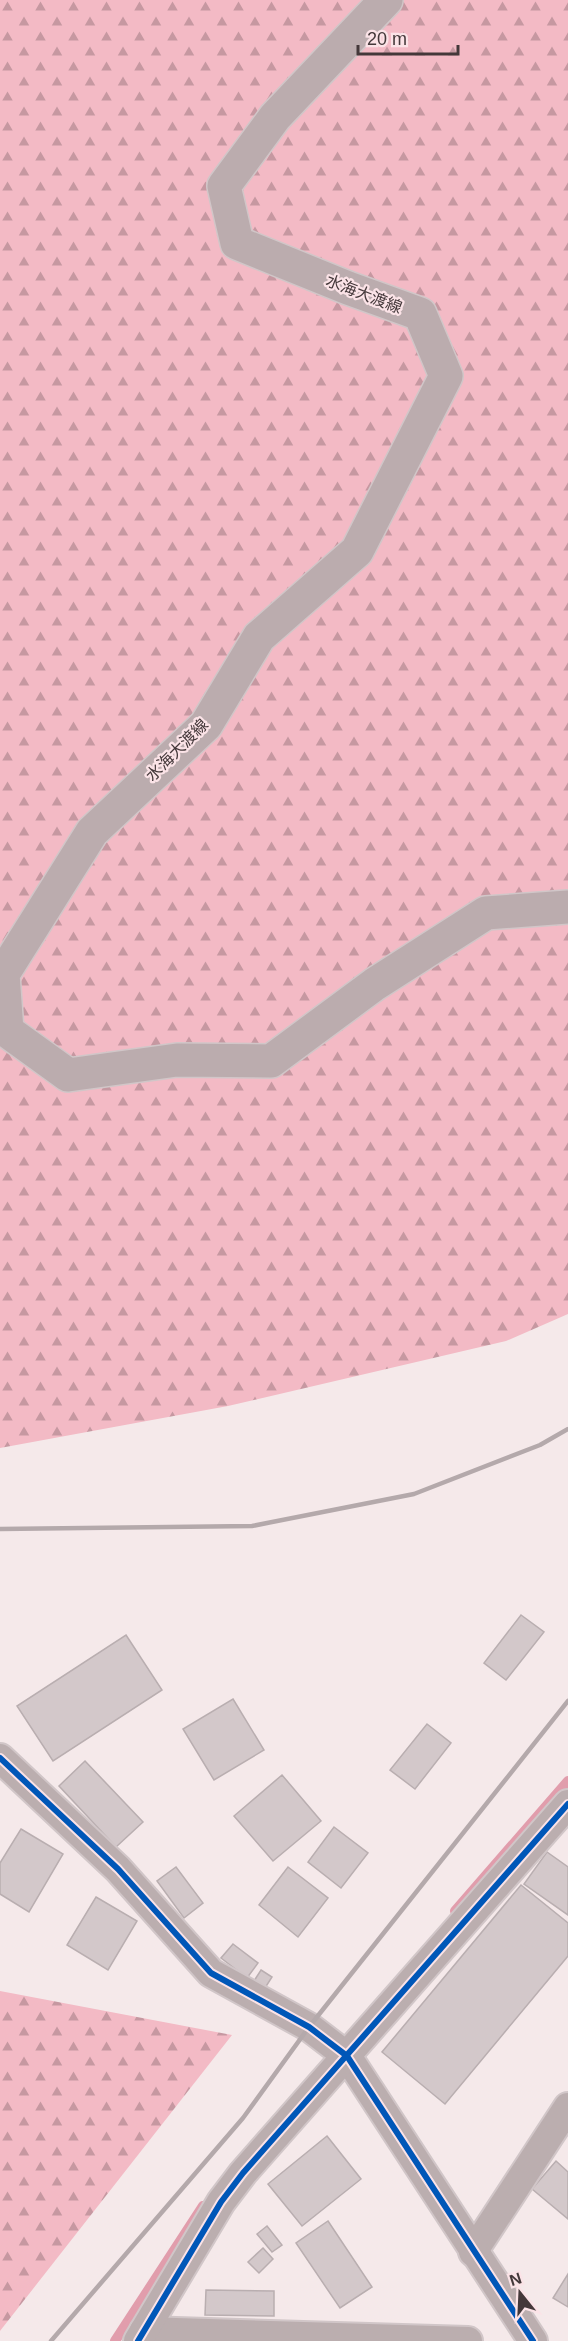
<svg xmlns="http://www.w3.org/2000/svg" width="568" height="2341" font-family="Helvetica,'Noto Sans JP',sans-serif">
	<style>
		.forest { fill: url(#forest-firs) }
		.lines { fill: none; stroke-linecap: round; stroke-linejoin: round }
		.stream { stroke: #e19dac; stroke-width: 10 }
		.building { fill: #d3c8ca; stroke: #b9aeb0; stroke-width: 1.5 }
		.street-casing { stroke: #d1c6c8; stroke-width: 32 }
		.secondary-casing { stroke: #d1c6c8; stroke-width: 36 }
		.street { stroke: #bbaeaf; stroke-width: 28 }
		.secondary { stroke: #bbacae; stroke-width: 33 }
		.rail { stroke: #b4a9ab; stroke-width: 4.5 }
		.cycleway-casing { stroke: #fbe3e7; stroke-width: 10 }
		.cycleway { stroke: #0057b8; stroke-width: 6 }
		.labels { text-anchor: middle; dominant-baseline: central; stroke-width: 4.5; stroke-linejoin: round; paint-order: stroke }
		.street-label { font-size: 16px; fill: #44383a; stroke: #fbe3e7 }
	</style>
	<defs>
		<pattern id="forest-firs" width="22" height="20" patternUnits="userSpaceOnUse" patternTransform="scale(1.5)"><rect width="22" height="20" fill="#f3bac5"/><path d="M5 1l3.5 6h-7zM16 11l3.5 6h-7z" fill="#c698a1"/></pattern>
	</defs>
	<rect width="100%" height="100%" fill="#f5e9ea"/>
	<g class="forest">
		<polygon points="0,0 568,0 568,1314 506,1341 228,1406 0,1448"/>
		<polygon points="0,1991 232,2035 0,2331"/>
	</g>
	<g class="lines">
		<g class="stream">
			<polyline points="455,1911 568,1781"/>
			<polyline points="115,2341 203,2206"/>
		</g>
	</g>
	<g class="building">
		<polygon points="521,1615 544,1632 506,1680 484,1663"/>
		<polygon points="126,1635 162,1690 53,1761 17,1706"/>
		<polygon points="233,1699 264,1750 214,1780 183,1729"/>
		<polygon points="427,1724 451,1743 415,1789 390,1770"/>
		<polygon points="85,1761 143,1822 116,1847 59,1786"/>
		<polygon points="282,1775 321,1821 273,1861 234,1816"/>
		<polygon points="334,1827 368,1853 341,1888 308,1862"/>
		<polygon points="21,1829 63,1854 29,1912 0,1894 0,1863"/>
		<polygon points="547,1852 568,1867 568,1915 524,1884"/>
		<polygon points="176,1867 203,1903 184,1918 157,1881"/>
		<polygon points="288,1867 328,1898 298,1937 259,1905"/>
		<polygon points="521,1885 568,1923 568,1956 445,2104 382,2052"/>
		<polygon points="96,1897 137,1921 108,1970 67,1945"/>
		<polygon points="233,1944 258,1963 247,1978 221,1958"/>
		<polygon points="261,1970 272,1977 265,1988 254,1981"/>
		<polygon points="327,2136 361,2179 302,2226 268,2184"/>
		<polygon points="556,2161 568,2172 568,2219 532,2189"/>
		<polygon points="328,2221 372,2287 340,2308 296,2243"/>
		<polygon points="267,2226 282,2245 272,2252 257,2234"/>
		<polygon points="263,2248 273,2259 259,2273 248,2262"/>
		<polygon points="568,2274 568,2307 553,2298"/>
		<polygon points="206,2290 274,2291 274,2316 205,2315"/>
	</g>
	<g class="lines">
		<g class="street-casing">
			<g id="street">
				<polyline points="0,1758 118,1869 211,1973 309,2027 347,2056 533,2341"/>
				<polyline points="473,2252 568,2107"/>
				<polyline points="144,2331 468,2341"/>
				<polyline points="138,2341 221,2202 243,2173 568,1804"/>
			</g>
		</g>
		<g class="secondary-casing">
			<polyline id="secondary" points="386,0 275,117 224,186 237,243 348,288 420,314 446,376 357,551 259,637 206,725 92,832 3,974 7,1031 68,1075 177,1060 271,1061 375,984 486,913 568,907"/>
		</g>
		<use href="#street" class="street"/>
		<use href="#secondary" class="secondary"/>
		<g class="rail">
			<polyline points="0,1529 252,1526 414,1494 540,1445 568,1429"/>
			<polyline points="51,2341 243,2118 309,2027 568,1701"/>
		</g>
		<g class="cycleway-casing">
			<g id="cycleway">
				<polyline points="0,1758 118,1869 211,1973 309,2027 347,2056 533,2341"/>
				<polyline points="138,2341 221,2202 243,2173 568,1804"/>
			</g>
		</g>
		<use href="#cycleway" class="cycleway"/>
	</g>
	<g class="labels">
		<g class="street-label">
			<text transform="translate(364 294) rotate(21)">水海大渡線</text>
			<text transform="translate(177 750) rotate(-45)">水海大渡線</text>
		</g>
	</g>
	<g transform="translate(520 2293) rotate(342)" stroke="#fbe3e7" stroke-width="4.5" paint-order="stroke">
	<path d="M0-4.5L10 22L0 15L-10 22Z" fill="#44383a"/>
	<text y="-9" font-size="16" font-weight="bold" text-anchor="middle" fill="#44383a">N</text>
	</g>
	<path d="M358 45v9h100v-9" fill="none" stroke="#44383a" stroke-width="3"/>
	<text x="367" y="45" font-size="18" fill="#44383a" stroke="#fbe3e7" stroke-width="4.5" paint-order="stroke">20 m</text>
</svg>
